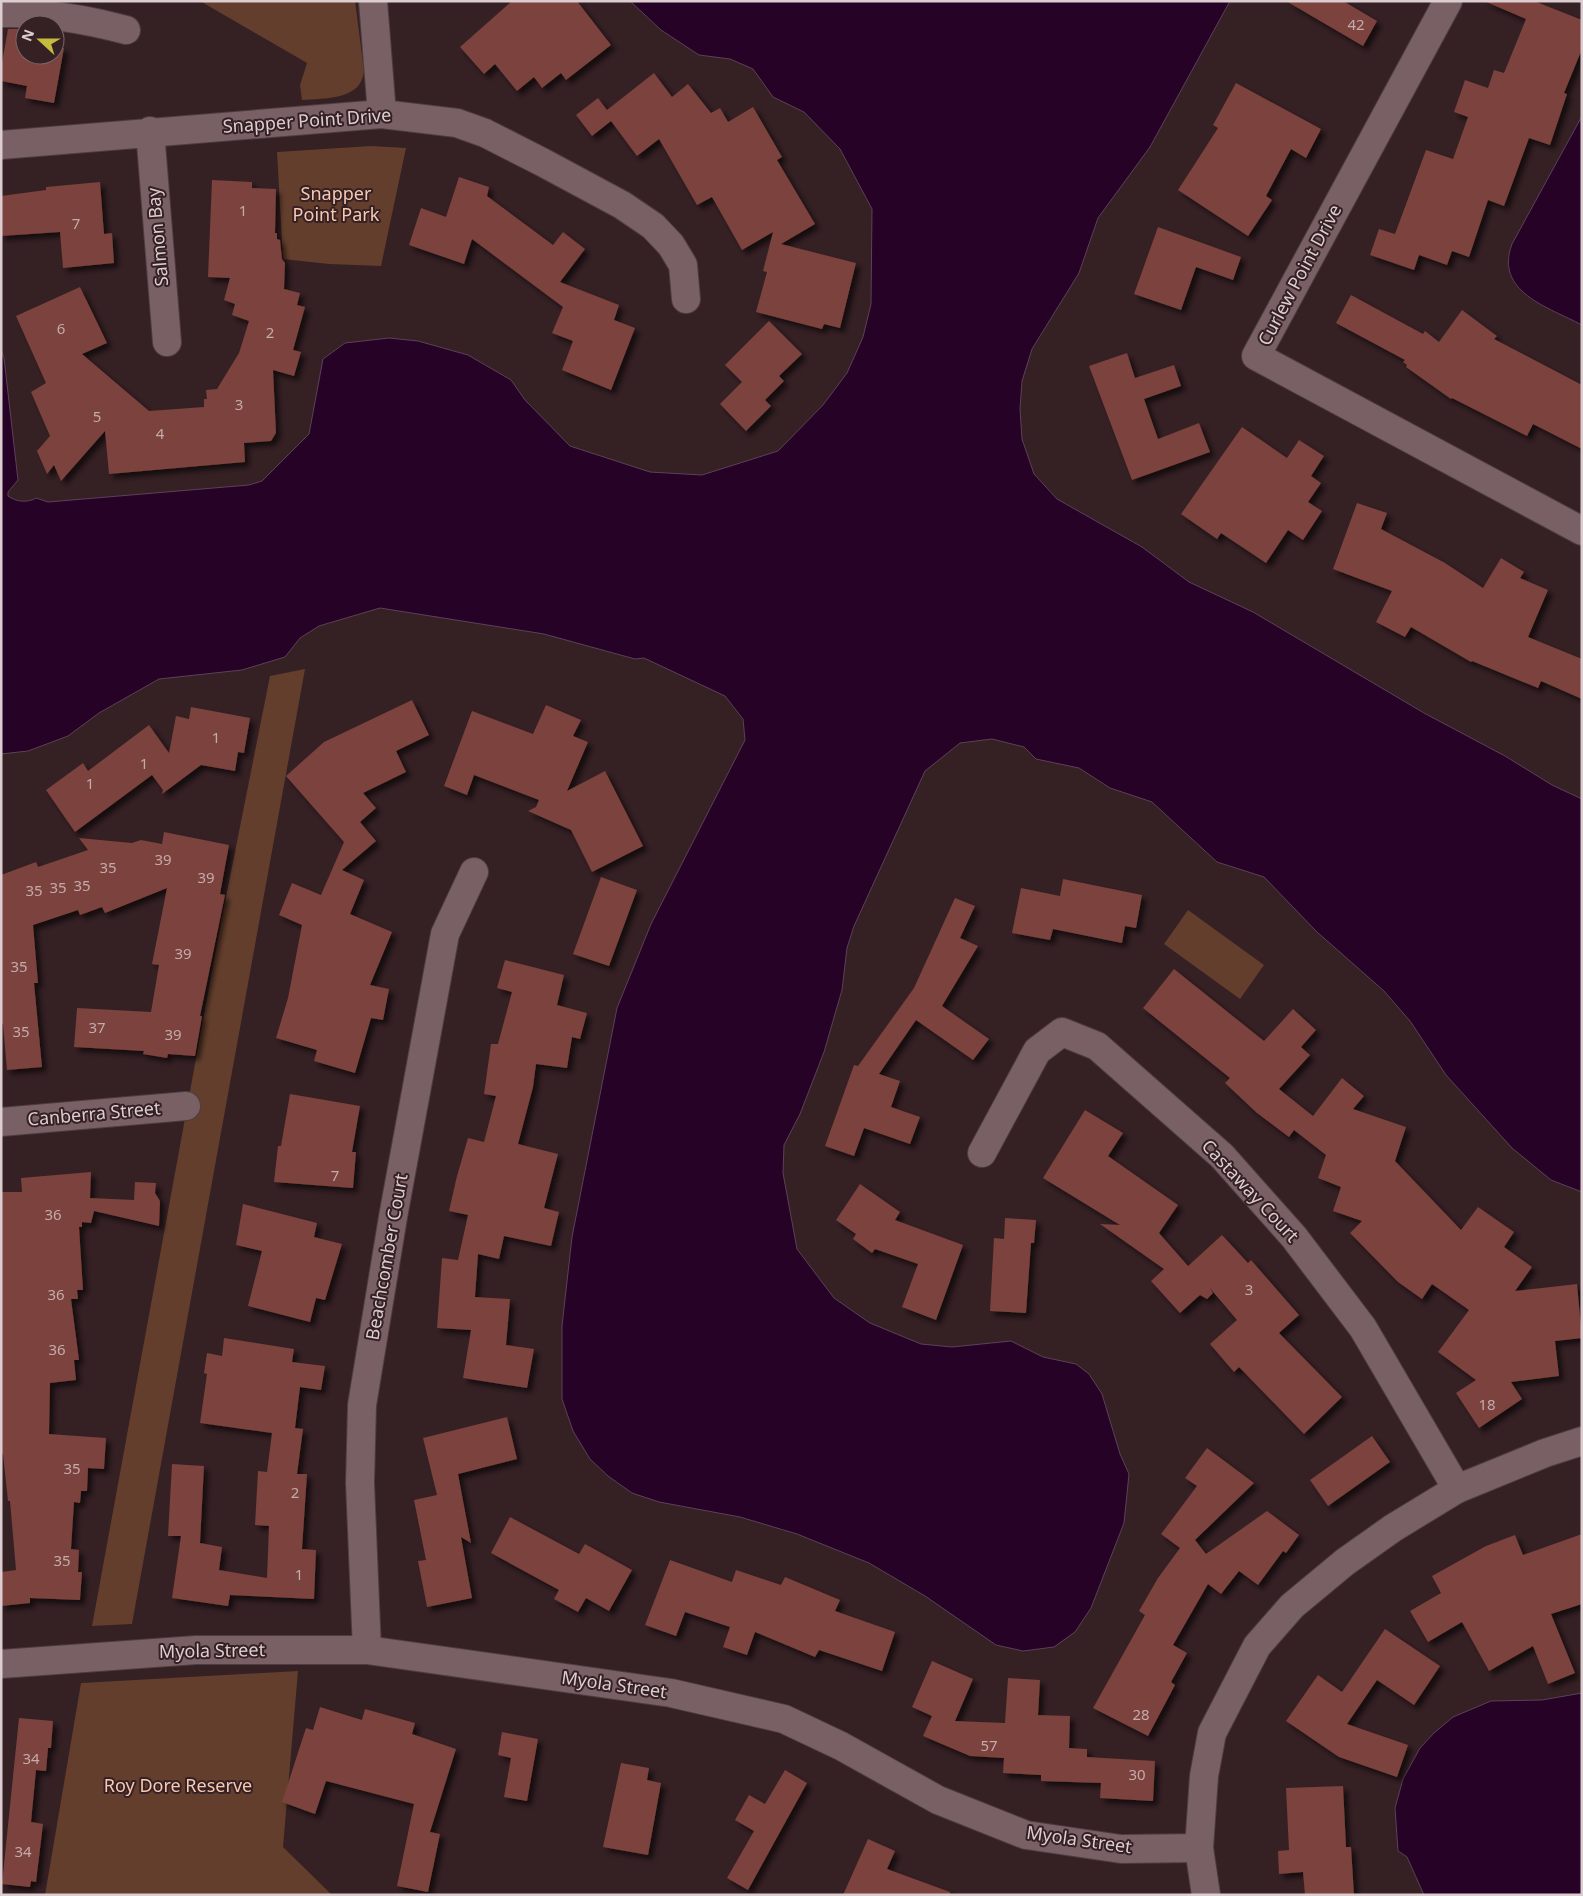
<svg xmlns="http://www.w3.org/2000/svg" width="1583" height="1896" viewBox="0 0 1583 1896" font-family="'Noto Sans',sans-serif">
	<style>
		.green { fill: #633e2c }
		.water { fill: #260326; stroke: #5d4059 }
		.building { fill: #7b423c; filter: url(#shadow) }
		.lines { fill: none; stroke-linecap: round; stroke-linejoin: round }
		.minor-casing { stroke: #4d3d40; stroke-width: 30 }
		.tertiary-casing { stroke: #4d3d40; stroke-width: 30 }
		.minor { stroke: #786064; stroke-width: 28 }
		.tertiary { stroke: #786064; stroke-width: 28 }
		.labels { text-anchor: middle; stroke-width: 4; stroke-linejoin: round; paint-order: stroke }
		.number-label { font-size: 15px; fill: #c4abab }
		.street-label { font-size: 18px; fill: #dcced0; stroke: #352024 }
		.park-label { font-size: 18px; fill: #f9c8b0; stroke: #352024 }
	</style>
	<defs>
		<filter id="shadow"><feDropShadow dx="4.5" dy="4.5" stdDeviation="2.5" flood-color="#0009"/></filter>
	</defs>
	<rect width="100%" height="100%" fill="#352024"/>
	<path class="green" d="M200,1H355L364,71C361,101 324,98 302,100L300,85L307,63Z
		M371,146L406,148L381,266L329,264L283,259L277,152Z
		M305,669L132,1624L92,1626L221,922L270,676Z
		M1188,910L1264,965L1240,999L1164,944Z
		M298,1671L283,1847L332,1895H45L81,1683Z"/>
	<path class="water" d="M630,1H1230L1150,147L1098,218L1079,273L1032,349L1022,381L1020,409L1022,439L1034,474L1057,499L1142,547L1189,582L1253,612L1424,713L1505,756L1552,785L1582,799V1192L1551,1180L1512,1148L1446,1075L1410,1021L1384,991L1317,932L1264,877L1217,862L1152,802L1110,788L1079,768L1036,759L1024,747L992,739L960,743L925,771L854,926L847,948L842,990L824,1052L800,1114L784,1145L783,1173L797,1249L834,1298L870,1323L921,1344L952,1347L1011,1341L1043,1357L1076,1364L1089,1374L1102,1394L1120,1454L1129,1474L1124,1523L1091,1608L1075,1632L1054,1647L1023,1651L996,1645L925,1596L869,1563L797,1534L740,1517L659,1502L632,1493L608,1476L590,1459L573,1431L562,1399V1326L572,1237L617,1008L651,924L745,740L743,719L725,696L644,658L635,659L544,634L380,608L319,626L300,638L285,657L242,670L159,679L99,713L68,736L28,751L1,754V350L4,358L18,480L8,492V496C16,502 28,503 36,498L48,502L249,485L262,481L309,434L323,359L345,343L389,338L418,341L468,355L511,380L525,400L570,446L650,472L702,475L778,451L823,405L847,373L863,337L871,304L872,209L840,149L804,112L773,97L753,69L730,59L699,55L661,30Z
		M1582,116V325C1548,307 1494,292 1512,244Z
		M1582,1693V1895H1424L1407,1857L1398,1851L1395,1808L1403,1779L1420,1748L1434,1733L1453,1717L1491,1701L1542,1700Z"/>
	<path class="building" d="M512,1H577L611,45L566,80L561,73L542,88L534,77L517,91L495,64L484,74L460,47Z
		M1286,1H1343L1377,21L1363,46Z
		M1484,1H1534L1582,20V49L1564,93L1567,94L1550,145L1529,138L1504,206L1488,200L1469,257L1452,251L1447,265L1419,255L1414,270L1370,255L1379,229L1395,234L1426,150L1453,159L1468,117L1454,112L1465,80L1488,88L1494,70L1504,73L1526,19Z
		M8,29H25V55H55V46L64,48L54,103L25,98L27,86L1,81V68Z
		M654,73L672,97L688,84L711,113L720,108L728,122L753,107L782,157L777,160L815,224L781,244L856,263L840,328L824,324L822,329L756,312L767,272L763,271L773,232L742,250L712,197L697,205L659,139L637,156L611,121L592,136L576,115L598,98L607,110Z
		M1236,83L1321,129L1306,158L1291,149L1266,196L1272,200L1248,236L1178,190L1218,128L1213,125Z
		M459,177L489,187L487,196L553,245L563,232L585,249L560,282L619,305L614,320L635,328L611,390L562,370L573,341L552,333L563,307L472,239L464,264L409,245L421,208L446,217Z
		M212,180L252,182V188L276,189L275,233H277V239L280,240L282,259L285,263L284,289L300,293L297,305L305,307L293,350L301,352L294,376L273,370L276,433L271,441L244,443L245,462L109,474L105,431L61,481L54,465L47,474L37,451L50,436L31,392L46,383L16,316L80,287L107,343L82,354L149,411L204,407V399H207L206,390L217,389L239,353L249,321L232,315L235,304L224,300L230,278L208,277Z
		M100,182L104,234L112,233L114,263L63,268L60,232L1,236V196L46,190V187Z
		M1158,227L1241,257L1233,280L1196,267L1181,310L1134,294Z
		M1351,295L1423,334L1425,331L1439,342L1462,310L1497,336L1494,339L1582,385V449L1533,424L1527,436L1452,398L1451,399L1406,367L1407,365L1403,362L1405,360L1336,323Z
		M769,321L802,354L779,376L784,381L765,400L771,406L746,431L720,404L742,382L725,365Z
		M1127,353L1135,378L1174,365L1181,386L1144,399L1158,439L1199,423L1210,452L1132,480L1089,366Z
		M1242,427L1287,458L1299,440L1324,456L1311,476L1321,483L1308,502L1322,511L1303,540L1288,530L1266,563L1221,533L1217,539L1181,514Z
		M1357,503L1387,513L1381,529L1445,563L1483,588L1501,558L1524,572L1520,578L1548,590L1528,637L1582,659V699L1541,681L1538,688L1472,661L1471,662L1411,627L1405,637L1376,622L1392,591L1333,569Z
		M412,700L429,735L396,751L406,772L363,793L376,808L360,822L376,841L342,870L364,880L350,914L392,932L370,985L389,989L383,1020L371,1018L355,1073L314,1061L317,1050L276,1038L288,998L302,925L279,915L292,883L321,895L344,842L286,776L324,742Z
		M546,705L581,720L573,736L588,742L567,791L605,771L643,846L592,872L571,830L528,811L536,807L539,800L474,775L467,795L444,786L472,711L533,734Z
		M191,707L250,718L244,753L238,752L235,771L201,765L162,794L163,790L152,775L75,832L46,790L83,763L88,771L149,725L169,753L176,716L189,719Z
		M164,832L229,845L220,894L225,895L200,1016H202L195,1056L168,1054L167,1058L143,1054L144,1051L74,1047L77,1008L151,1012L159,965L152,964L167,888L105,913L102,907L80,915L78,910L33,925L38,983H34L42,1067L7,1070L3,1024L1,1025V875L36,862L38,867L88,850L79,838L132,843L141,840L162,844Z
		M601,877L637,890L609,966L573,954Z
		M1063,879L1142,895L1136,928L1125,926L1122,943L1053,929L1050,940L1012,933L1021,888L1060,896Z
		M955,898L975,906L960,938L978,946L942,1006L989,1039L973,1060L916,1020L879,1074L900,1081L891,1107L920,1117L910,1144L864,1128L854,1156L825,1146L854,1065L858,1066L914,988Z
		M505,960L564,975L557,1005L587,1013L580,1039L572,1037L567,1068L536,1064L533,1087L518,1144L558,1154L544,1208L559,1212L551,1246L504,1236L499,1259L478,1254L475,1297L510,1299L506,1345L534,1349L527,1388L463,1378L471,1330L437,1328L442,1258L458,1260L468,1215L449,1211L457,1176L468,1138L484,1142L496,1096L484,1094L491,1044H498L512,992L497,988Z
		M1174,969L1264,1041L1293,1009L1316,1030L1301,1047L1310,1055L1279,1089L1313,1116L1342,1078L1364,1096L1353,1109L1406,1127L1395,1161L1461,1230L1478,1207L1514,1232L1504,1247L1532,1267L1515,1291L1577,1284L1582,1338L1555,1341L1559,1376L1511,1382L1522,1399L1479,1428L1456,1393L1476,1380L1438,1352L1469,1310L1432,1284L1422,1299L1398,1282L1350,1233L1362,1221L1333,1211L1341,1187L1318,1178L1326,1155L1294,1130L1289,1137L1257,1113L1225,1083L1230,1078L1143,1008Z
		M290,1094L360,1106L352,1152H356L353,1188L274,1182L278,1146H281Z
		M1085,1110L1123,1133L1108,1156L1178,1205L1159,1233L1188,1266L1222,1235L1248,1263L1251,1260L1299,1315L1279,1333L1342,1397L1304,1434L1239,1367L1234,1372L1210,1344L1237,1320L1209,1287L1213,1293L1207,1299L1200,1295L1180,1313L1151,1281L1164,1269L1100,1224L1120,1225L1043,1178Z
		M91,1172L90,1198L134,1200L135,1182L156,1183L155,1193L160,1201L159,1226L94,1211L91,1223L82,1222V1227H79L83,1290H77L78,1299H71L79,1360H74L76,1380L50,1383L49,1434L106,1438L104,1469L88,1468L87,1491H81L80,1503L74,1502L71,1549L79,1550L78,1572H82L80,1600L30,1598V1603L1,1606V1572L16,1570L10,1501H8L3,1454H1V1192H22L21,1178Z
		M860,1184L900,1212L895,1220L963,1245L936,1320L902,1307L918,1264L875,1249L872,1253L853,1239L856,1234L836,1220Z
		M243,1204L317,1223L314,1237L342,1244L325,1300L316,1298L310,1322L248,1306L262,1251L236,1245Z
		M1005,1218L1036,1220L1034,1243H1031L1026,1313L990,1311L994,1238L1004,1239Z
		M224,1338L294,1349L292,1362L325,1366L321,1390L300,1387L295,1428L303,1429L297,1474H307L302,1549L316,1550L314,1599L230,1595L228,1606L172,1598L181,1536H168L172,1464L204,1466L200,1543L222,1547L219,1570L267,1578L269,1526L255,1525L258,1471L267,1472L272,1433L200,1423L207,1374L204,1373L207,1353L222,1356Z
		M507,1417L517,1459L458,1474L471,1543L461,1537L472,1598L427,1607L418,1561L426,1560L414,1500L437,1495L423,1438Z
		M1372,1436L1390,1462L1328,1506L1310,1480Z
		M1207,1448L1254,1483L1195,1540L1206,1554L1267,1511L1299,1535L1286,1553L1283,1551L1258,1585L1239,1571L1221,1594L1208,1584L1173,1645L1187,1653L1171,1682L1175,1685L1148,1736L1093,1708L1145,1615L1139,1611L1158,1578L1180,1548L1161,1534L1197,1486L1185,1478Z
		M510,1517L579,1554L585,1544L632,1570L609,1611L586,1598L578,1612L554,1599L559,1590L491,1553Z
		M1582,1534V1604L1551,1614L1575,1673L1548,1684L1533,1646L1489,1671L1462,1622L1428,1642L1410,1611L1441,1593L1432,1576L1486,1546L1515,1535L1523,1555Z
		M670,1560L732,1582L736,1570L781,1585L785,1577L840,1600L835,1611L895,1632L882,1671L819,1650L815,1657L755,1632L747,1655L723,1647L730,1627L685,1612L676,1636L645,1625Z
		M1385,1629L1440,1666L1414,1705L1377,1680L1347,1724L1408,1745L1397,1777L1339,1757L1286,1721L1318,1675L1342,1692Z
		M932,1661L973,1679L955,1721L1005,1723L1008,1678L1040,1680L1038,1715L1070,1716L1069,1748L1087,1749V1757L1155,1761L1153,1801L1100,1798L1101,1783L1041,1781V1775L1003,1773L1004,1758L970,1756L923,1736L932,1716L912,1707Z
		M320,1707L362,1720L365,1709L415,1723L412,1734L456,1749L430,1832L440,1834L428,1892L397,1886L414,1804L326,1781L315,1814L282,1802L306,1728L313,1730Z
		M19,1718L53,1721L51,1748H48L46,1771L36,1770L31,1822L43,1824L36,1882L31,1881L30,1887L2,1884Z
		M502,1732L538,1739L527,1801L504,1797L511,1758L498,1755Z
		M621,1763L649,1768L647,1780L661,1783L648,1855L603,1847Z
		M785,1770L807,1783L748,1890L727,1878L754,1831L735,1820L749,1795L765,1804Z
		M1343,1786L1346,1847H1351L1354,1895H1305L1303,1872L1279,1874L1278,1851L1289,1850L1286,1788Z
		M868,1839L895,1851L887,1869L950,1892V1895H843Z"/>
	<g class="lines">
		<g class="minor-casing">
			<path id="minor" d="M373,1L382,114
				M1448,1L1256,356L1582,531
				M1,13C44,12 85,19 126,30
				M150,131L167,342
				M1,145L382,114L457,123L485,133L542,162L622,205L653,226L671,245L683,265L686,299
				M1,1122L186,1106
				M982,1153L1037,1051L1062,1032L1097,1046L1222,1156L1294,1237L1363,1328L1457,1489
				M367,1650L360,1483L362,1405L393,1217L445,934L474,872
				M1199,1848L1206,1895"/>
		</g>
		<g class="tertiary-casing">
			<path id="tertiary" d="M1,1664L196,1650H367L671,1693L784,1719L841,1746L938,1800L1026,1835L1121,1849L1199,1848L1204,1776L1212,1733L1257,1646L1292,1606L1345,1562L1393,1528L1457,1489L1545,1453L1582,1441"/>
		</g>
		<use href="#minor" class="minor"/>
		<use href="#tertiary" class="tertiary"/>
	</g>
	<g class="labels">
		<g class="number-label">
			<text x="1356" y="30">42</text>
			<text x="243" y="216">1</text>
			<text x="76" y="229">7</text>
			<text x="61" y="334">6</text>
			<text x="270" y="338">2</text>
			<text x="239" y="410">3</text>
			<text x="97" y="422">5</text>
			<text x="160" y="439">4</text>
			<text x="216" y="743">1</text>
			<text x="144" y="769">1</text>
			<text x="90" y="789">1</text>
			<text x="163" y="865">39</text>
			<text x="108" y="873">35</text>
			<text x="206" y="883">39</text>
			<text x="82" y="891">35</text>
			<text x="58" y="893">35</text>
			<text x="34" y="896">35</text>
			<text x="183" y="959">39</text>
			<text x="19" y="972">35</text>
			<text x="97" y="1033">37</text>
			<text x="21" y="1037">35</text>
			<text x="173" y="1040">39</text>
			<text x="335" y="1181">7</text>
			<text x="53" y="1220">36</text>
			<text x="1249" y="1295">3</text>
			<text x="56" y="1300">36</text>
			<text x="57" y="1355">36</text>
			<text x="1487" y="1410">18</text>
			<text x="72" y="1474">35</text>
			<text x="295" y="1498">2</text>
			<text x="62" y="1566">35</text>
			<text x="299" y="1580">1</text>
			<text x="1141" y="1720">28</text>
			<text x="989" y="1751">57</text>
			<text x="31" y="1764">34</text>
			<text x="1137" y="1780">30</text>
			<text x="23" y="1857">34</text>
		</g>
		<g class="street-label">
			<text transform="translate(307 121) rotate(-4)" y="6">Snapper Point Drive</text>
			<text transform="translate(158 237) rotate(-95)" y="6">Salmon Bay</text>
			<text transform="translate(1300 275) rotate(-62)" y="6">Curlew Point Drive</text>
			<text transform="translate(94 1114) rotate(-5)" y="6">Canberra Street</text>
			<text transform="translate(1250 1191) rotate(47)" y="6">Castaway Court</text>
			<text transform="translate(387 1257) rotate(-80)" y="6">Beachcomber Court</text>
			<text transform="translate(212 1651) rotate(-1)" y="6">Myola Street</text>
			<text transform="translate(614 1685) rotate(8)" y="6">Myola Street</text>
			<text transform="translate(1079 1840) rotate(8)" y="6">Myola Street</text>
		</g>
		<g class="park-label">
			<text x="336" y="200">Snapper<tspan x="336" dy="21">Point Park</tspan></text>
			<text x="178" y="1792">Roy Dore Reserve</text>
		</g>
	</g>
	<rect width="1583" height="1896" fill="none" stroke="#dcced0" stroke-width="5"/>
	<g transform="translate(40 40) rotate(291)"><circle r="24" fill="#352024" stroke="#786669"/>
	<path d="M0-4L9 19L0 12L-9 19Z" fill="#c4bc3e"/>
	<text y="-8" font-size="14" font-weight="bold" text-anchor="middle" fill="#dcced0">N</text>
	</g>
</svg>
